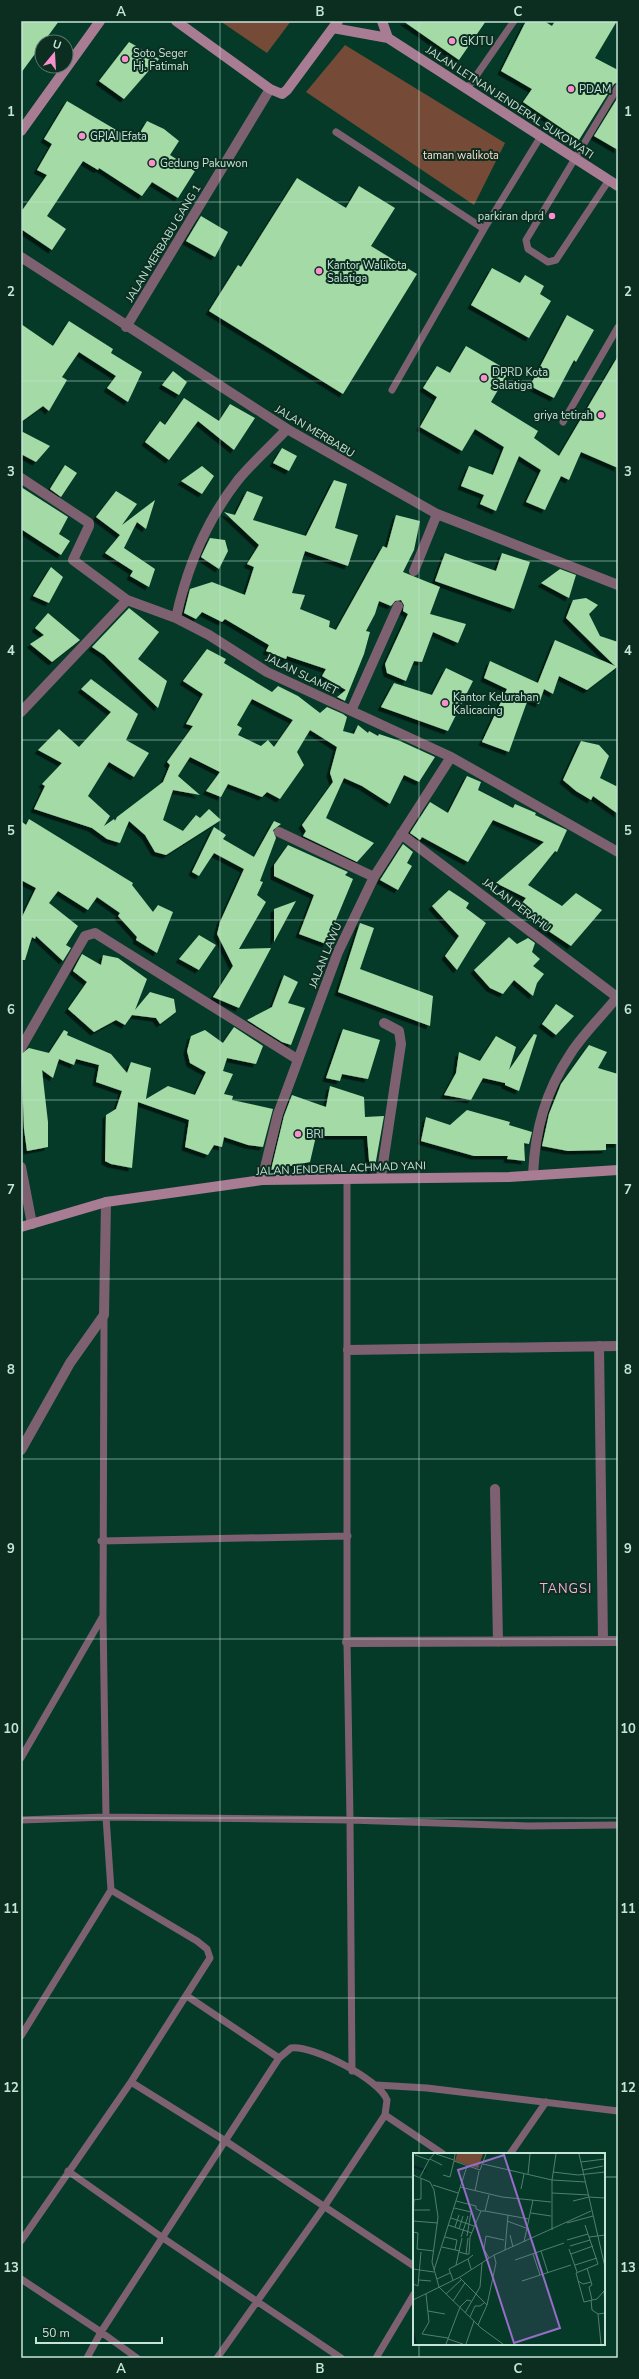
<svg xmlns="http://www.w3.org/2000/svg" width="639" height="2379" viewBox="0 0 639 2379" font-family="'Nunito Sans',sans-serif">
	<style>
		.green { fill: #754b37 }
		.building { fill: #a3daa6; fill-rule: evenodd; filter: url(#shadow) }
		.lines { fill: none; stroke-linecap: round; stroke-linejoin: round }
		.lane { stroke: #7d6170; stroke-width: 7 }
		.street { stroke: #7d6170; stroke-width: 10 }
		.secondary { stroke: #a87c93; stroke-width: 10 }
		.grid { fill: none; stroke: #c6e5d7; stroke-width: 1; stroke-opacity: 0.55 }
		.poi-dot { fill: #f890cb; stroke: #0b2e21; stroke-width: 1.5 }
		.labels { text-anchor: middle; stroke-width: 4; stroke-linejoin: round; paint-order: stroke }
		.poi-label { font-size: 11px; fill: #c6e5d7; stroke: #0b2e21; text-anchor: start }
		.street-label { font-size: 11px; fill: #c6e5d7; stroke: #0b2e21 }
		.park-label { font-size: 11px; fill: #ffd9c7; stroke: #0b2e21 }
		.quarter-label { font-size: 13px; letter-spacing: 1px; fill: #f9afd7; stroke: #0b2e21 }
		.inset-river { fill: none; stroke: #08222c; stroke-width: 2 }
		.inset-road { fill: none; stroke: #527e6f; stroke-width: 1 }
		.view { fill: #956dc7; fill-opacity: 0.15; stroke: #956dc7; stroke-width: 2 }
		.inset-edge { fill: none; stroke: #c6e5d7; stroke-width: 2 }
		.neatline { fill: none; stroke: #c6e5d7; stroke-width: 1.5 }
		.grid-label { font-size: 13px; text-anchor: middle; font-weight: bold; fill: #c6e5d7 }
	</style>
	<defs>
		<filter id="shadow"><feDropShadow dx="-3.5" dy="3.5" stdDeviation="0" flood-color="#0009"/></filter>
	</defs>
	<rect width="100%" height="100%" fill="#053a29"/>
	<path class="green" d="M220,21H291L267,53Z
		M345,45L505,143L474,205L306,92Z"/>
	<path class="building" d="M21,21H59L21,73Z
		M403,21H486L459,60Z
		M526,21H544L552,26L555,21H617L595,58L618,70V82L614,84L579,140L523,102L532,89L501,71Z
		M129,42L159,59L124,99L99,81Z
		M618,97V150L594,136Z
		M67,101L135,141L147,121L164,129L179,141L170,155L195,171L178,198L152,182L142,196L99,168L98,170L83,161L47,216L66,229L52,250L21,229V212L47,175L37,170L52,144L44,139Z
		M297,178L346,208L359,186L395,208L371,246L417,274L343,394L209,311L238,265L241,267Z
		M201,216L228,232L215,257L186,241Z
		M492,268L520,283L525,275L544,286L540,294L551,301L529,338L471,305Z
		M567,315L594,330L576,362L574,360L554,398L530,386Z
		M69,321L113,349L111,353L142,372L128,402L107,388L116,376L79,352L62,377L67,380L49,411L43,406L21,422V324L53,346Z
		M466,346L509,371L491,402L538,431L534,438L559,456L618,356V468L581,452L569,480L561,476L545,510L526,502L541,470L519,456L496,511L480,504L484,495L461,486L469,466L493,475L504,447L475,429L462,451L420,427L437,397L423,388L437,366L450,373Z
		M173,371L187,382L179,395L162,385Z
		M184,398L219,421L230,404L255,418L234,450L198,421L169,460L145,442L160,421L165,425Z
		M21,431L50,446L36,462L21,454Z
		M282,448L297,456L289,471L273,463Z
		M65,465L77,473L61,497L50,489Z
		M202,466L214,476L202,494L181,481Z
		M334,480L347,484L335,528L358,535L348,566L305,551L292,593L305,595L300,609L330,621L329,627L336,630L383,546L387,548L396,515L420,521L414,550L403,572L440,587L430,614L466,624L458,643L433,632L422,662L414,661L406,681L387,673L385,664L408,614L403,611L404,605L401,600L395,601L391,606L379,601L375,614L366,631L370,632L364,654L345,701L337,697L346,690L322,676L326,669L287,656L286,659L266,651L269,645L225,619L222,622L202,612L196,619L184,613L190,589L212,582L245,595L254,567L247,564L259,545L224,512L235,515L247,491L263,497L253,520L306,536Z
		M21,487L68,517L59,534L70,541L61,555L21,529Z
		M116,491L137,504L122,525L155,500L146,529L137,522L124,548L155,569L149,587L130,576L133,571L105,553L120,535L96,517Z
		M210,538L225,540L228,551L219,569L201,557Z
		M445,553L496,571L502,553L530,562L514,609L435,581Z
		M51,567L63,577L49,603L33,596Z
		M560,569L576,575L569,598L541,583Z
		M586,598L598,605L589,614L600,636L618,642V669L617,667L587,690L559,676L553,694L544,689L539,704L528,699L509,752L482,742L507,689L484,678L490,661L538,683L555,640L615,666L566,618L573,600Z
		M129,608L159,632L138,659L167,681L158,708L104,655L92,647Z
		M48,613L80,640L52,662L30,644L44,635L35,628Z
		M207,649L226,659L224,663L272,692L278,686L298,696L320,713L327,707L343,714L347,717L343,731L354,734L358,725L368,733L369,731L378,736L379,734L400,741L435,757L419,782L404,775L390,804L362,786L344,778L326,818L374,843L357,862L303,836L306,831L302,825L333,782L330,773L337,747L310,730L297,752L304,765L280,799L267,792L262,797L228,784L221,797L206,791L220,772L190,757L178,776L200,795L173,790L163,820L183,831L196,815L200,818L209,809L221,820L166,855L155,852L145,835L129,821L120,843L107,839L92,828L34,809L45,786L42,784L62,763L38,750L59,729L79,747L111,712L81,689L91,679L138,714L126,740L149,753L134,777L109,762L88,796L110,816L104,826L114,819L115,821L117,817L163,782L170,765L167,762L193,726L186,724L203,694L183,681ZM252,699L293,720L274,747L268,740L261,746L238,735L242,728L237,725Z
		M446,668L473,681L448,731L381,707L394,683L432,695Z
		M581,741L599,745L609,756L600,778L618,787V814L593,796L591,800L576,791L563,780Z
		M467,776L481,782L478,790L513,808L515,804L536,813L535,815L567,830L557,852L555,851L528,885L562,906L576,893L602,910L571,946L541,926L545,922L519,907L526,898L496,883L544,842L493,820L468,862L422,837L420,840L410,833L430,802L448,813Z
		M29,819L133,883L132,885L153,912L158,905L173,912L157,953L136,940L137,937L118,916L120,913L97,897L88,910L58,891L49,903L78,926L66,945L71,948L63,961L36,936L35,939L32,937L25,960H21V919L36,888L21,880V821L26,825Z
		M274,821L281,824L273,830L276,838L260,881L263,882L257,895L266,902L239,949L271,948L239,1008L213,997L233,966L217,934L220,922L244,869L214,853L199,876L192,872L214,827L226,835L223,839L254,857Z
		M403,844L413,852L407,863L412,866L398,890L380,880Z
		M288,845L348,872L345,875L353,879L326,944L299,934L314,895L274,876V865Z
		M449,890L469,903L466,908L486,923L457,970L445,956L459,936L432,906Z
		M296,901L274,942V909Z
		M360,923L374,928L360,969L433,996L430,1026L338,992Z
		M199,935L216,945L199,970L179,959Z
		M509,937L517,944L528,938L535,943L532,952L540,959L533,966L544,974L537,983L533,996L514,980L503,994L490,988L474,970Z
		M82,954L101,965L103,955L118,958L147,979L135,1010L150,992L174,999L176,1012L160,1024L156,1018L132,1015L125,1025L116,1020L94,1032L68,1009L87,982L73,971Z
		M284,975L298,982L288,1003L305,1008L291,1045L282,1042L247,1020L272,1007Z
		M556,1004L574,1016L556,1035L542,1024Z
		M234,1027L263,1046L256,1064L227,1058L223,1071L233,1074L224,1094L233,1096L232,1100L273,1109L263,1147L248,1145L224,1137L222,1147L214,1145L208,1155L185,1147L189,1120L138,1102L132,1168L111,1164L105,1161L106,1115L116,1109L122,1091L96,1082L99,1065L76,1059L74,1065L59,1059L53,1078L42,1070L48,1122V1147L27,1151L24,1129L21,1054L29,1048L49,1053L64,1030L68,1032L67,1035L111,1054L127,1073L131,1062L151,1068L146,1099L168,1086L195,1095L206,1072L190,1063L187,1051L191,1036L205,1030L223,1043Z
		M343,1029L380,1040L368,1079L342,1074L340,1081L326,1078Z
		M534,1034L537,1035L519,1091L505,1085V1083L483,1078L471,1100L444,1095L456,1073L459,1052L480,1061L496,1036L516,1047L509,1070Z
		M589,1045L607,1052L598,1068L618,1074V1144H606V1150L568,1151L542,1146L549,1114L561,1084Z
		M330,1086L364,1097L365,1117L384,1116L374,1172H370L367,1136H316L310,1162L271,1170L284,1116L292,1095L326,1107Z
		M467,1110L510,1122L509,1125L532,1132L529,1144L524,1143L525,1161L507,1159L508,1156H474L421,1141L426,1117L450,1125Z"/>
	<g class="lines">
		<path class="lane" d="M467,89L514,21
			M336,132L484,229
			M609,180L556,260L548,262L528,249L526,240L618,87
			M392,390L484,229L541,136
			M563,422L618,327
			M101,1541L348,1536
			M21,1758L103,1616L104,1316
			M21,1820L106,1817L350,1820L347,1642V1178
			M187,1996L279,2058
			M21,2036L111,1890L106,1817L103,1616
			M352,2071L350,1820L528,1826L618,1825
			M131,2082L224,2140L414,2266
			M376,2085L427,2088L618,2111
			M385,2115L443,2154
			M510,2154L546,2102
			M68,2171L163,2238L341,2358
			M21,2241L131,2082L210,1958L207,1949L197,1941L111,1890
			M21,2279L101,2332L137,2358
			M87,2358L101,2332L279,2058L291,2048C313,2045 379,2079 387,2100L385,2115L324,2207L217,2358
			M376,2358L414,2294"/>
		<path class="street" d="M21,257L287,429L437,514L618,585
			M126,327L270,89
			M287,429C271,446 253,462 238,480C206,521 187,567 176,618L209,635L267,672L451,757L618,852
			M21,478L89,523V526L73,560L127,600
			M414,571L437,514
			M351,711L398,606
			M21,712L127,600L176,618
			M279,832L374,877
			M401,834L617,997
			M21,1048L85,936L95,933L297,1059
			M21,1167L32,1224
			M533,1175C535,1130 545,1092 571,1053C584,1033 603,1015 618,996
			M381,1177L401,1044L399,1031L384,1023
			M262,1180L278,1114L338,952L374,877L451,757
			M599,1346L603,1641
			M348,1350L618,1346
			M21,1450L70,1363L104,1315L106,1202
			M495,1489L498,1642
			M347,1642L618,1641"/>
		<path class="secondary" d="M176,21L270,89L282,94L287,90L338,21
			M382,21L388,38
			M333,28L388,38L618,186
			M21,131L100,21
			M21,1227L106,1202L262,1180L509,1177L618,1170"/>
	</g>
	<path class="grid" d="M220,21V2358M419,21V2154M21,202H618M21,381H618M21,561H618M21,740H618M21,920H618M21,1100H618M21,1279H618M21,1459H618M21,1639H618M21,1818H618M21,1998H618M21,2177H414M604,2177H618M419,2344V2358"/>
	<g class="poi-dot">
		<circle cx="452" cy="41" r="4"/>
		<circle cx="125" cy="59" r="4"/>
		<circle cx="571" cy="89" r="4"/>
		<circle cx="82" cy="136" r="4"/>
		<circle cx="152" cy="163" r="4"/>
		<circle cx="552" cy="216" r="4"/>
		<circle cx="319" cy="271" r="4"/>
		<circle cx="484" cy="378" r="4"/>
		<circle cx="601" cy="415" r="4"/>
		<circle cx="445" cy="703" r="4"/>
		<circle cx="298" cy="1134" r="4"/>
	</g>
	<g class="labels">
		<g class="poi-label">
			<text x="460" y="45">GKJTU</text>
			<text x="133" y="57">Soto Seger<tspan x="133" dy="13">Hj. Fatimah</tspan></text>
			<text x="579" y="93">PDAM</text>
			<text x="90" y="140">GPIAI Efata</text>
			<text x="160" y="167">Gedung Pakuwon</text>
			<text x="544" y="220" text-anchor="end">parkiran dprd</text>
			<text x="327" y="269">Kantor Walikota<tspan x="327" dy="13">Salatiga</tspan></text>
			<text x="492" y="376">DPRD Kota<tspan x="492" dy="13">Salatiga</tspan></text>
			<text x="593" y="419" text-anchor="end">griya tetirah</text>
			<text x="453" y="701">Kantor Kelurahan<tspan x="453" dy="13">Kalicacing</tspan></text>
			<text x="306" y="1138">BRI</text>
		</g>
		<g class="street-label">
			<text transform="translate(510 102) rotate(33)" y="4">JALAN LETNAN JENDERAL SUKOWATI</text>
			<text transform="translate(163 243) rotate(-59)" y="4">JALAN MERBABU GANG 1</text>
			<text transform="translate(315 431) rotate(31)" y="4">JALAN MERBABU</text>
			<text transform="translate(302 674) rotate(26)" y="4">JALAN SLAMET</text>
			<text transform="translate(517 905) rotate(37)" y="4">JALAN PERAHU</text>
			<text transform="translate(325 955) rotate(-68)" y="4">JALAN LAWU</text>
			<text transform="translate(341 1168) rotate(-2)" y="4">JALAN JENDERAL ACHMAD YANI</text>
		</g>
		<g class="park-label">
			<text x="461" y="159">taman walikota</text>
		</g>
		<g class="quarter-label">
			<text x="566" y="1593">TANGSI</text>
		</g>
	</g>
	<g transform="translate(413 2153)">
		<rect width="192" height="192" fill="#053a29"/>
		<path d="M44,1H70L65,15L42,8Z" fill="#754b37"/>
		<path class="inset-river" d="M0,13L13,18M0,179L3,191"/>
		<path class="inset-road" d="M23,1L41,7M42,1L41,8L67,17L73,1M166,1L192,114M2,2L16,7L21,1M17,6L29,12M168,9L192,6M70,11L139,27L173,29M170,17L190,13M140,19L165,22L192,19M115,21L117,1M0,22L17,29L21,37L25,64L19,109L26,134L68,175L90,191M30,22L37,24L41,8M7,24L16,7M139,27L143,1M20,32L45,40M47,34L89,44L138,49M108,36L111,21M62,38L66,18M139,40L176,42M76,42L72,58L116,66M0,47L8,46V26M43,48L63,53V56L68,58M160,48L176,44L192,45M41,55L58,59L54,83M1,57H17M118,60L138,63M38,65L61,73M0,68L25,70M94,68L113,75M0,69L1,47M154,70L180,63M35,72L59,80M172,72L185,111L163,120L171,149L184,146L191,138M42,74L46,62M46,76L50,63M139,77V27M0,79L5,80L4,96L21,98M97,82L100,94M32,84L44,87L42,97M48,84L55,63M176,84L192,82M154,87L175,81M111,89L120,47M157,93L177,87M29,94L47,98M156,96L164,119M92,97L95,62M128,98L135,120M46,99L53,101L55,85M53,101H56L57,84L64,67L68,58H72M120,101L127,122M158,101L180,93M76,105L71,96L73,83L91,87M102,107L151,90M43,112L49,85M162,112L184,105M174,115L179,132L176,134L179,147M0,116L21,119M58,116L55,106L60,102M21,117L54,13M47,125L74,152M24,126L37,120M6,127L18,128M40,127L36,116L55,106M109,128L158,112M165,128L170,131L178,129M0,131L5,133L8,99M191,138L192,151M13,141L16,169L9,181L35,185M33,141L48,127M0,147L47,124L81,102L178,58M178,147L179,157L185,161M40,148L52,130M15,158L32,161M52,160L67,134L69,110M57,164L62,153H67L71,150M65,172L74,152L83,110L81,102M35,186L50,191M33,191L47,154L54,147L58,148M53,191L61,168M188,191L185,161L192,160"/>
		<path class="view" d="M91,2L147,175L101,190L45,17Z"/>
		<rect width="192" height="192" class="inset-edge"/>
	</g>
	<rect width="639" height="2379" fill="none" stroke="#0b2e21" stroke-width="44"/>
	<g transform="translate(54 54) rotate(18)"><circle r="19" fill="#0b2e21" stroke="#56776a"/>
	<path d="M0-3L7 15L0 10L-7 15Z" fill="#f890cb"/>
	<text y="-6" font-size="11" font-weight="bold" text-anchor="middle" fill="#c6e5d7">U</text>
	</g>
	<path d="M36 2337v6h126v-6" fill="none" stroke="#c6e5d7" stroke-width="2"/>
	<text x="42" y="2337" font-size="12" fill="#c6e5d7" stroke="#0b2e21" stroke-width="3" paint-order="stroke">50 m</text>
	<rect x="22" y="22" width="595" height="2335" class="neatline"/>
	<g class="grid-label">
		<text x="121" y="16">A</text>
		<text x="320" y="16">B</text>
		<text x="518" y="16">C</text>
		<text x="11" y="116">1</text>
		<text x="628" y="116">1</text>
		<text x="11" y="296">2</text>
		<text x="628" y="296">2</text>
		<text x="11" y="476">3</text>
		<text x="628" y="476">3</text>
		<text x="11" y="655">4</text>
		<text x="628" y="655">4</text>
		<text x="11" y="835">5</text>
		<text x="628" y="835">5</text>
		<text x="11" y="1014">6</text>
		<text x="628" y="1014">6</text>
		<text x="11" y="1194">7</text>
		<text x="628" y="1194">7</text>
		<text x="11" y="1374">8</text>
		<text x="628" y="1374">8</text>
		<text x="11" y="1553">9</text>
		<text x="628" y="1553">9</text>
		<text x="11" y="1733">10</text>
		<text x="628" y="1733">10</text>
		<text x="11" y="1913">11</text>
		<text x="628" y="1913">11</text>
		<text x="11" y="2092">12</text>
		<text x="628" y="2092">12</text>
		<text x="11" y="2272">13</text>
		<text x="628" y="2272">13</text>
		<text x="121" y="2373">A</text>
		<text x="320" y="2373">B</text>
		<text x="518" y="2373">C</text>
	</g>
</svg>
